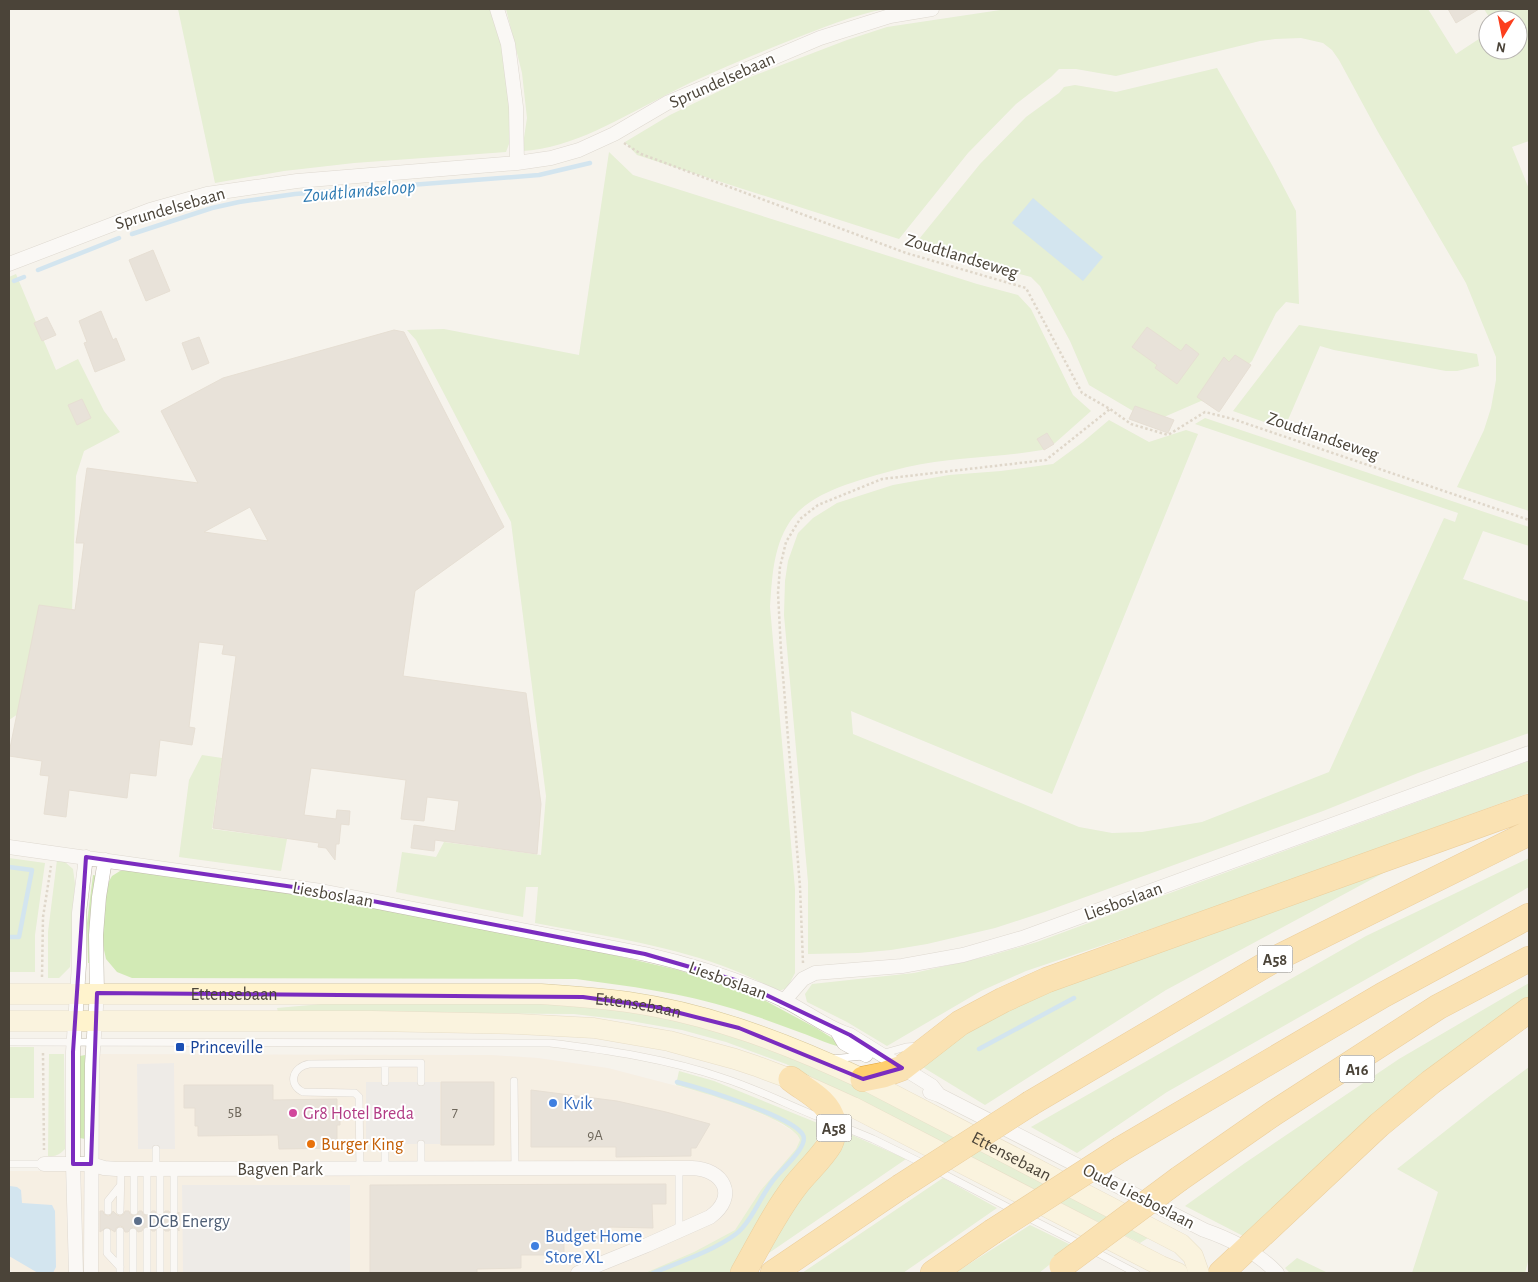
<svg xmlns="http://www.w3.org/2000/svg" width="1538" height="1282" viewBox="0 0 1538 1282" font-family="'Alegreya Sans',sans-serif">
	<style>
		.commercial { fill: #f7ead8 }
		.green { fill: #d2eab5 }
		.parking { fill: #e5e3e0 }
		.water { fill: #a9d4f2 }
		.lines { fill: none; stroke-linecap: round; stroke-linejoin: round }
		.stream { stroke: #a9d4f2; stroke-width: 4.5 }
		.building { fill: #d8cfc1; stroke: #d3c7b4; fill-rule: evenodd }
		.service-casing { stroke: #c2bbae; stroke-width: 8 }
		.minor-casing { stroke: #c2bbae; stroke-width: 15 }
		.secondary-casing { stroke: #d6c79b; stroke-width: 21 }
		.motorway-casing { stroke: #e0a43c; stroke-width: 26 }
		.path { stroke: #c4b79f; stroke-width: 2.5; stroke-dasharray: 2.5 2.5; stroke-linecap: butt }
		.service { stroke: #fff; stroke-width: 7 }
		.minor { stroke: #fff; stroke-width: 14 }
		.secondary { stroke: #fff3cd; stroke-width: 20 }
		.motorway { stroke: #ffcf6e; stroke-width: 25 }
		.motorway-bridge-casing { stroke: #e0a43c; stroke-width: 26; stroke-linecap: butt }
		.motorway-bridge { stroke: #ffcf6e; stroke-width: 25 }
		.marked { fill: none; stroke: #7b2cbf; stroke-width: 4; stroke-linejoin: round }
		.transit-dot { fill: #1a4fb4; stroke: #fff; stroke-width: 2 }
		.shop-dot { fill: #3f7fe0; stroke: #fff; stroke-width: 2 }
		.hotel-dot { fill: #d1479c; stroke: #fff; stroke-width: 2 }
		.food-dot { fill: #e8710a; stroke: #fff; stroke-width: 2 }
		.service-dot { fill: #5c6f8a; stroke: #fff; stroke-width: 2 }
		.labels { text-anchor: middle; stroke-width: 4; stroke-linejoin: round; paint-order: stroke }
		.number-label { font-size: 15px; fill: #6e675b }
		.shield { fill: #fff; stroke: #817c74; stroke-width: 1 }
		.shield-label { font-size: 16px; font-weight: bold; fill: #4b4439 }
		.street-label { font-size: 18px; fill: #4b4439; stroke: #fff }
		.transit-label { font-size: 18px; fill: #164399; stroke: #fff; text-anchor: start }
		.shop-label { font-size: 18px; fill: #366cbe; stroke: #fff; text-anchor: start }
		.hotel-label { font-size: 18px; fill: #b23c85; stroke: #fff; text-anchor: start }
		.food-label { font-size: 18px; fill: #c56008; stroke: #fff; text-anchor: start }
		.service-label { font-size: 18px; fill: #4e5e75; stroke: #fff; text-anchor: start }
		.water-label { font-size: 19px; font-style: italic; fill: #2e7ab2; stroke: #fff }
	</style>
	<rect width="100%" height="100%" fill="#f6f3ec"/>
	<path class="commercial" d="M100,1054L492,1055L538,1058L608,1068L700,1092L736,1104L771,1118L796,1133L800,1140L796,1149L761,1190L735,1230L694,1252L645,1273H15L9,1270V1171H97Z"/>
	<path class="green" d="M178,9H492L509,66L512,136L506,152L354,163L284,171L215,183Z
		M506,9H885C853,15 822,28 791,40C749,57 706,74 666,95C620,118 574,148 522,151L527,118L522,73Z
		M1007,9H1428L1456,54L1488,33V50H1518V20H1491L1484,9H1529V141L1512,147L1529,189V511L1457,487L1484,430L1491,408L1496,380V357L1466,283L1378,132L1339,60L1332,50L1323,43L1301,38L1275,39L1260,41L1116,76L1076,69H1059L1051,77L1016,104L968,153L899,239L637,155L625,142L670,115L740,81L847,40L887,27Z
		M1217,68L1272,165L1296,211L1299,304L1286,302L1276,313L1252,361L1230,382L1213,403L1201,401L1157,420L1145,418L1089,385L1070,341L1040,286L1031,277L974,262L915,244L980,164L1026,117L1059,93L1064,87L1075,85L1116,92Z
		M609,152L633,175L977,284L1018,295L1031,309L1073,395L1091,411L1055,443L1042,450C998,458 951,457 907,467C886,472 865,478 845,485C824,493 802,503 789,523C773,548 772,578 770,607L795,889V973L787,988L779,991C761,982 742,973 723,966C663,944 598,935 535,923L538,887H526L523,917L396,892L402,852L436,857L444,842L541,855L546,796L511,522L416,340L407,330L444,329L579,355Z
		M16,274L56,370L78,359L104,411L120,432L84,451L76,476L72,612L21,712L9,720V277Z
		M1299,325L1477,354L1479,366L1457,371H1446L1334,350L1320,346L1284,429L1233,411Z
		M1205,418L1529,527V546L1483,531L1463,579L1529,602V733L1418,773L1323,811L1044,912L995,928L927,944L891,950L858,953L808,954V882L784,615L785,581L788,561L798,533L813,518L837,503L893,485L949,475L1001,471L1053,464L1083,442L1109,420L1149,442L1186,430L1198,434L1052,794L851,711L853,734L1079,827L1112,833L1142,832L1202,822L1329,772L1444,518L1455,522L1458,513L1195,424Z
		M202,755L222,758L212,829L287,839L281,871L179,857L189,780Z
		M1529,761V793L1228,903L1026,971L981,991L887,1046L847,1022L807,1002L805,994L812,984L914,973L989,956L1037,942Z
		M1428,849L1166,990L985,1105L921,1066L954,1041L1022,1000Z
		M9,858L45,863L35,935V972H9Z
		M1529,858V887L1167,1092L1077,1153L1031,1127L1366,936Z
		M57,860L65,862L73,869L75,884L70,967L59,978H48V932Z
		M129,870L302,894L605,953L678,970L720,983L764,1000L816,1028L850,1049C832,1046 816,1038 799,1032C778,1024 756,1016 734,1009C682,993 629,986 576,979L132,978L117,972L106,959L102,941L107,885L112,876L120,871Z
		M93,875L98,876L92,963H88L87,923Z
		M1529,983V998L1485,1026L1377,1113L1247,1238L1185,1206L1245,1163L1399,1059Z
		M355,1001L539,1002L628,1011L708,1028L774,1049L841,1078L1151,1236L1140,1243L786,1064L726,1042L682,1030L625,1020L574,1014L278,1012L277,1008Z
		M9,1047H34V1098H9Z
		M49,1054H64L65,1149C60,1154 56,1157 48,1156Z
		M85,1055V1139L80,1138V1056Z
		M1529,1067V1258L1525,1273H1412L1438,1192L1397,1169L1491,1095Z
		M679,1071L714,1081L820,1124L818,1137L810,1153L732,1273H645L694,1252L735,1230L761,1190L796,1149L800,1140C795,1119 698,1091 676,1085Z
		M843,1131L906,1159L760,1259Z
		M943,1178L997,1208L903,1273H802Z
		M1030,1225L1073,1246L1039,1273H955Z
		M1297,1258L1328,1273H1290L1285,1268Z"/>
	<path class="parking" d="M174,1063L175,1149H138L137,1064Z
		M366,1082H440V1144H366Z
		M182,1185H350V1273H183Z"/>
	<path class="water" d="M1033,198L1103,257L1083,281L1012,223Z
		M10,1186L17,1187L21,1190L22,1203L52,1205L55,1211L56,1267L53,1273H38L9,1256V1187Z"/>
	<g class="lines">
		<path class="stream" d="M132,234L212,208L239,202L295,194L539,175L590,163
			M38,270L119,238
			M14,281L24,277
			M9,867L32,870L19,937H9
			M979,1049L1074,998
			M653,1273C680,1262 713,1251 736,1234C751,1223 762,1193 775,1178C782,1169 809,1146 803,1135C794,1117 700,1088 677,1082"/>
	</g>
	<path class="building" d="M1448,9H1479L1456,23Z
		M153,250L170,291L146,301L129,260Z
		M101,311L113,340L116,338L125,360L95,372L84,343L87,342L79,321Z
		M47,317L56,335L42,341L34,323Z
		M1147,327L1181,351L1186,344L1199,354L1177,384L1155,368L1157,365L1132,347Z
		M394,330L404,332L504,527L415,591L403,676L526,693L541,804L537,854L435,840L434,851L411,848L414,825L455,831L459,801L427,797L424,821L401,819L406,780L311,768L304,815L336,819L337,810L350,811L349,825L341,824L339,844H336L335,860L326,848L318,847L319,843L213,828L236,656L222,654L224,645L199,642L189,727L195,728L192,745L160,740L156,776L130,773L127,798L69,790L66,817L44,814L49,776L40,775L42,761L9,756V753L39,605L75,610L84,543H76L87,468L198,483L161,411L223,378ZM250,507L268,541L204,532Z
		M199,337L209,363L192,370L182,343Z
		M1235,355L1251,365L1219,412L1197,397L1224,357L1229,362Z
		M82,399L91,418L77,425L68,405Z
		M1135,406L1174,420L1168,433L1129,419Z
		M1047,433L1054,444L1044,450L1037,439Z
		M441,1082H494V1145H441Z
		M184,1085H273V1100L337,1099V1109H340V1125H337V1148L279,1149L278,1135L198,1136V1126H195V1108H184Z
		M531,1090L617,1101L666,1112L710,1124L696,1148H691V1156L616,1157V1147H531Z
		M666,1184V1204H652L653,1228L608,1227V1241H564V1255H521V1268L477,1269V1273H370V1185Z
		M100,1211H103L104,1214L108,1216L111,1215L113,1211L117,1215L120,1216L124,1214L125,1211H129L130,1214L134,1216L137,1215L139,1211H142L143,1214L147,1216L150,1215L152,1211H155L156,1214L160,1216L163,1215L165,1211H169L170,1214L174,1216L177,1215L179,1212V1231L177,1227L174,1226L170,1228L169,1231H165L163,1227L160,1226L156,1228L155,1231H152L150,1227L147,1226L143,1228L142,1231L138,1232L136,1228L133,1227L128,1232H125L123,1227L120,1226L116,1228L115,1232L107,1227L100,1232Z"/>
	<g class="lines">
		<g class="service-casing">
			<path id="service" d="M9,1042L550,1043C608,1050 668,1059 723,1078C758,1089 792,1107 826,1120
				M881,1054L906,1047L919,1046
				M831,1059L863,1056
				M385,1064V1082
				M514,1081L515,1168
				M839,1125L873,1139L924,1164
				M385,1144V1168
				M421,1144V1168
				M156,1149V1169
				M9,1164H44
				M679,1168V1231
				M147,1169V1211
				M160,1169V1211
				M360,1169L359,1097L355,1093H352L303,1092C287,1084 293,1067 309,1064L421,1063V1082
				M936,1170L1015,1211
				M108,1211V1201L120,1186
				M120,1211L121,1169
				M134,1211V1169
				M174,1211V1169
				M1025,1216L1082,1245
				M147,1231V1273
				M160,1231V1273
				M107,1232V1253L120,1267
				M1092,1250L1136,1273
				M120,1273V1231
				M133,1273V1232
				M174,1273V1231"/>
		</g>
		<g class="minor-casing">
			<path id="minor" d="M497,9L508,44L516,107L517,163
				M9,264L150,210L207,194L297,181L517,163L551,158L579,150L614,134L667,103L820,38L890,16L932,9
				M9,847L321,891L645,954C693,965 738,979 783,1000C806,1011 826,1028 850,1035L932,1086L939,1095
				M784,1001L803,979L815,973L902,966L963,955L1022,938L1529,753
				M837,1031L844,1043L866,1055
				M930,1092L939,1095L1204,1230C1230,1239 1258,1253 1277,1273
				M44,1164H91L104,1168L116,1169L692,1168C723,1169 739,1196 710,1217L647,1245L578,1273
				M76,1273L73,1164V1052L79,965V913L86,857
				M91,1273L92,1064L97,993L96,935L99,897L105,860"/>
		</g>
		<g class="secondary-casing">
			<g id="secondary">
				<path id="s1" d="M9,994H541C570,996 599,998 628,1002C711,1014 788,1044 863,1079L1181,1244L1193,1256L1199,1273"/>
				<path d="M9,1021H372L518,1024L594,1028L669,1041L735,1059L756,1066L791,1079L853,1107L1161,1266L1178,1273"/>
			</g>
		</g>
		<g class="motorway-casing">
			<path id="motorway" d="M863,1079L883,1075L902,1068L960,1023L1003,1000L1047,980L1529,807
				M1031,1103L1277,958L1529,833
				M1121,1149L1383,995L1529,916
				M1179,1179L1274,1113L1438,1007L1529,959
				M743,1273C760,1243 775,1212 796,1185C807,1171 821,1159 830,1144C833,1137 835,1129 833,1121C828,1100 806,1091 791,1079
				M773,1273L900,1187
				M933,1273L992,1232
				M1221,1273L1379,1125L1431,1082L1529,1010"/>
		</g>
		<path class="path" d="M624,143L641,154L906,253L1026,288L1082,393L1110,409L1131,424L1168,435L1205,412L1233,419L1529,520
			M803,963L800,887L781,651L778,593L780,567L786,542L800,519L818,505L882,479L1046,460L1110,409
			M42,977L43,917L51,866
			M43,1053L44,1150"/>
		<use href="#service" class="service"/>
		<use href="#minor" class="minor"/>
		<use href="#secondary" class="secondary"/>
		<use href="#motorway" class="motorway"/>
		<g class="motorway-bridge-casing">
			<path id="motorway-bridge" d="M900,1187L1031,1103
				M992,1232L1121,1149
				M1062,1266L1179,1179"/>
		</g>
		<use href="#motorway-bridge" class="motorway-bridge"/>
	</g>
	<path d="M0 0H1538V1282H0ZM86,857L321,891L645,954L735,980L850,1035L902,1068L863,1079L739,1028L656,1007L583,997L97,993L91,1164H73V1052Z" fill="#f6f3ec" fill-opacity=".55" fill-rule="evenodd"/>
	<path class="marked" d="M86,857L321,891L645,954L735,980L850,1035L902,1068L863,1079L739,1028L656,1007L583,997L97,993L91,1164H73V1052Z"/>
	<rect class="transit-dot" x="175" y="1042" width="10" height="10" rx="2.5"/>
	<g class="shop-dot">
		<circle cx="553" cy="1103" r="5"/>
		<circle cx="535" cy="1246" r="5"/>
	</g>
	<circle class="hotel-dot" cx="293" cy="1113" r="5"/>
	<circle class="food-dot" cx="311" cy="1144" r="5"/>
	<circle class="service-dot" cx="138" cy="1221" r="5"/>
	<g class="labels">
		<g class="number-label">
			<text x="235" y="1117">5B</text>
			<text x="455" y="1117">7</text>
			<text x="595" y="1140">9A</text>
		</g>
		<g class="shield">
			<rect x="1257.5" y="945.5" width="35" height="27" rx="4"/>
			<rect x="1339.5" y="1055.5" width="35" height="27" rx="4"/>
			<rect x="816.5" y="1114.5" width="35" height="27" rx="4"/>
		</g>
		<g class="shield-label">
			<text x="1275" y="965">A58</text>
			<text x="1357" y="1075">A16</text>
			<text x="834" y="1134">A58</text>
		</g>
		<g class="street-label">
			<text transform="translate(722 80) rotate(-24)" y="6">Sprundelsebaan</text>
			<text transform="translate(170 208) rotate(-16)" y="6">Sprundelsebaan</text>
			<text transform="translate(962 256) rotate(17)" y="6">Zoudtlandseweg</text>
			<text transform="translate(1323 436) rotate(19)" y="6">Zoudtlandseweg</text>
			<text transform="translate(333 894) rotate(10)" y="6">Liesboslaan</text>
			<text transform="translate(1123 901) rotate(-20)" y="6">Liesboslaan</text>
			<text transform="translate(728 980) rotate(20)" y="6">Liesboslaan</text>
			<text dy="6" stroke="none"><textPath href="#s1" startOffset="225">Ettensebaan</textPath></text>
			<text dy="6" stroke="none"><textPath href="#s1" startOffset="630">Ettensebaan</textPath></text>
			<text dy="6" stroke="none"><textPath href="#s1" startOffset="1035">Ettensebaan</textPath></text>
			<text x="280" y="1175">Bagven Park</text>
			<text transform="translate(1139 1196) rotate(27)" y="6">Oude Liesboslaan</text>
		</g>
		<g class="transit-label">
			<text x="190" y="1053">Princeville</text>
		</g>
		<g class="shop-label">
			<text x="563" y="1109">Kvik</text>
			<text x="545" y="1242">Budget Home<tspan x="545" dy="21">Store XL</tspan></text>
		</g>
		<g class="hotel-label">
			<text x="303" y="1119">Gr8 Hotel Breda</text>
		</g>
		<g class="food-label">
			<text x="321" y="1150">Burger King</text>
		</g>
		<g class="service-label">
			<text x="148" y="1227">DCB Energy</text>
		</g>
		<g class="water-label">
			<text transform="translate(359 190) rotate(-5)" y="7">Zoudtlandseloop</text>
		</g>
	</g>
	<rect width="1538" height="1282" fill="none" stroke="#4b4439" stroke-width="20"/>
	<g transform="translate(1503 35) rotate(190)"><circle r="24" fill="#ffffff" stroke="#b7b4b0"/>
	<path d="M0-4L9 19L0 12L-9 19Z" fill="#fc3f1d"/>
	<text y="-8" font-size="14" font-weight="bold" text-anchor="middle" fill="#4b4439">N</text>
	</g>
</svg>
